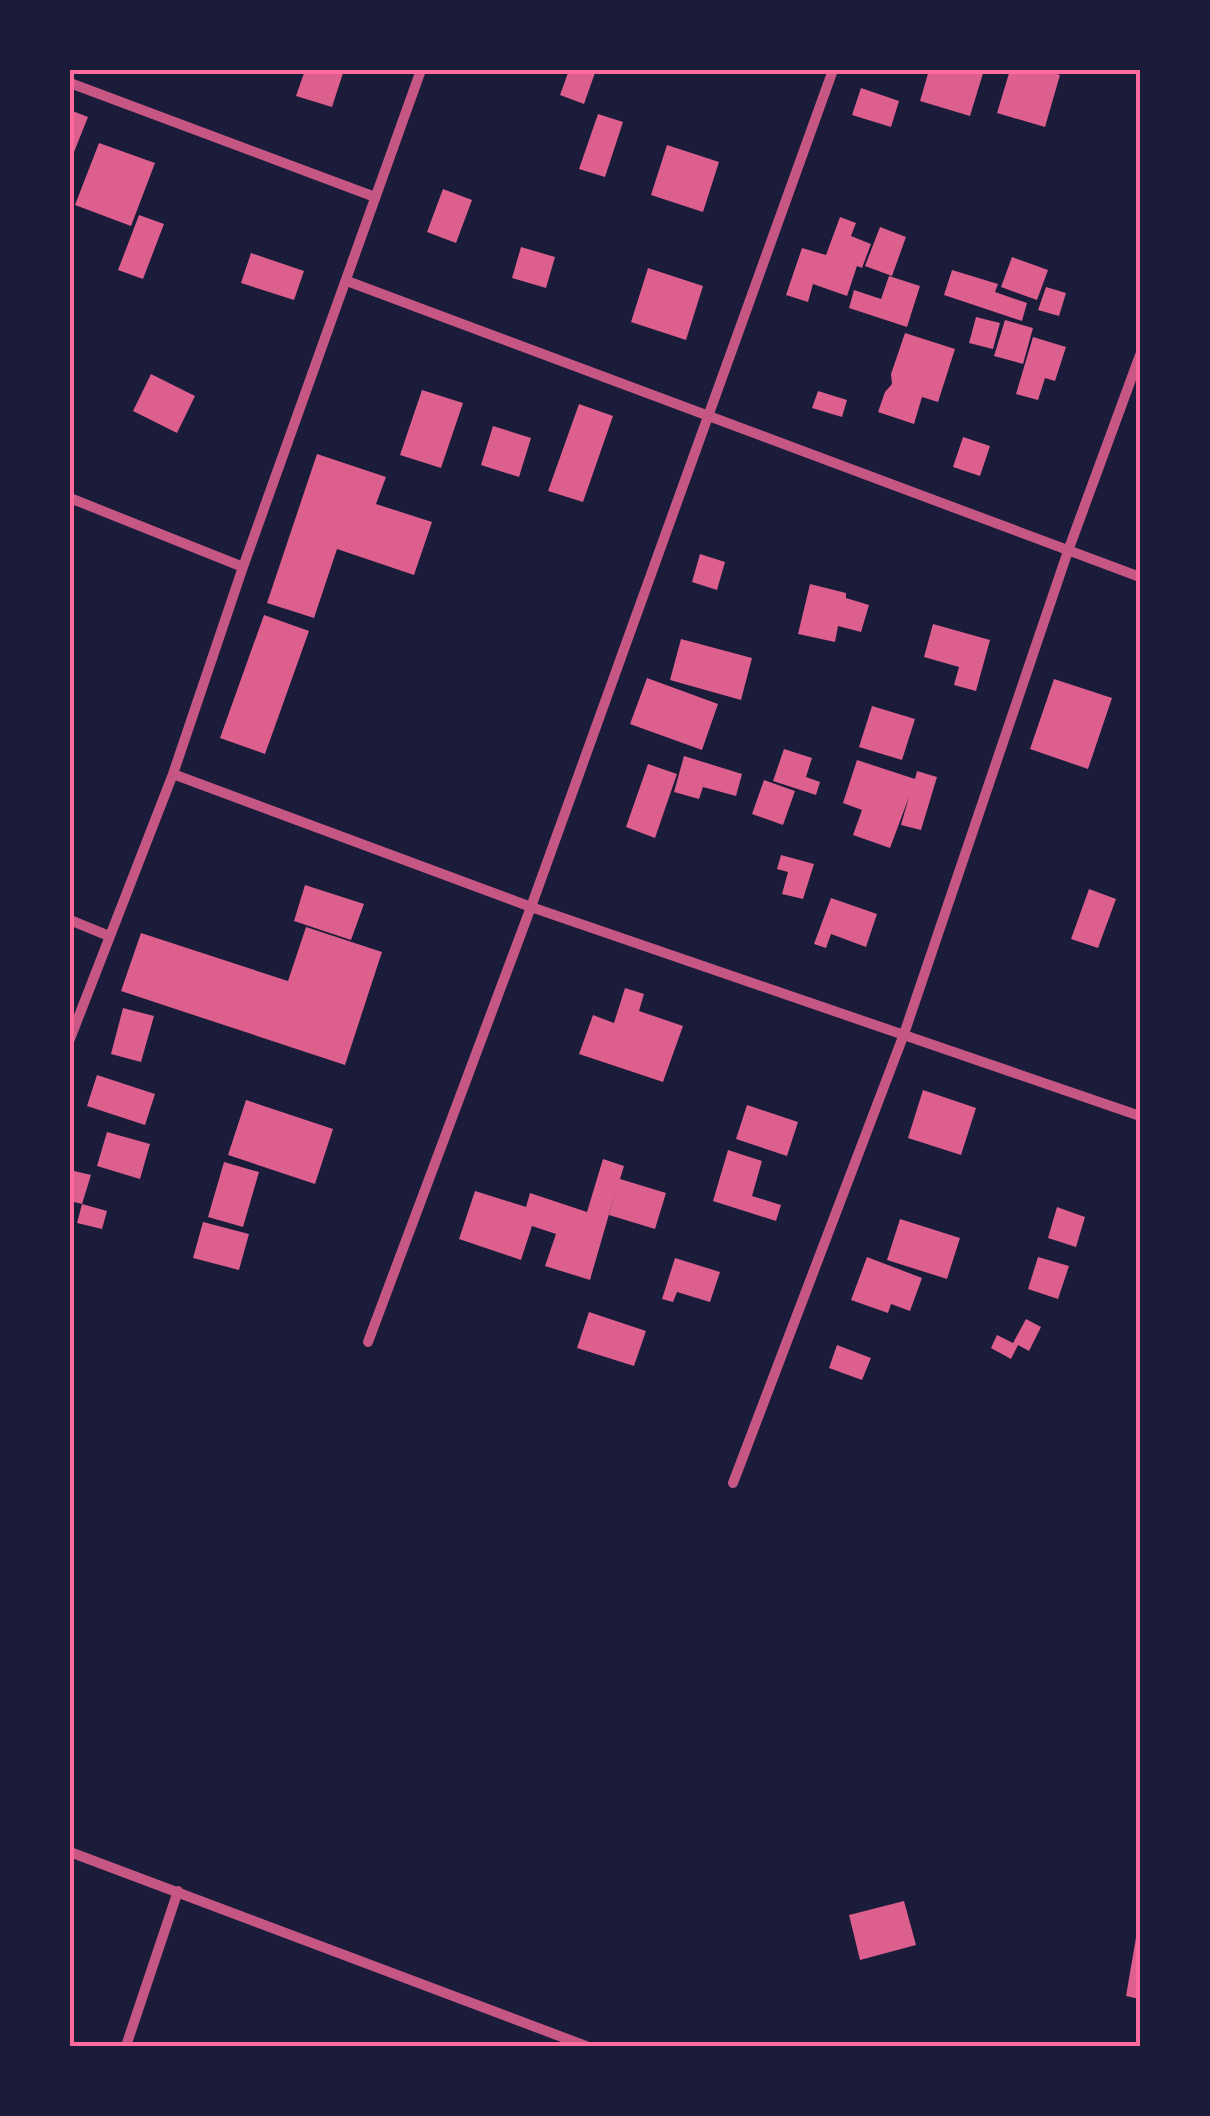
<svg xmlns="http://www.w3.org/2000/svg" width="1210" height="2116" viewBox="0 0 1210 2116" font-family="'Varela Round',sans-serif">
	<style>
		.building { fill: #dd5f8e }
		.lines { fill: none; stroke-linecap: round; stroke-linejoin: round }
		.minor { stroke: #c65784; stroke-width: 10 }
		.neatline { fill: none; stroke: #ff6b9d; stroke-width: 4 }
	</style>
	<rect width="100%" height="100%" fill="#1b1b3a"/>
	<path class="building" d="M305,70H344L332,107L296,96Z
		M569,70H596L584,104L560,95Z
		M929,70H984L970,116L920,101Z
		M1010,70H1043L1060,75L1045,127L997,113Z
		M861,88L899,101L891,127L852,115Z
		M70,110L88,117L70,162Z
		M598,114L623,122L605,177L579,169Z
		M99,143L155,163L131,226L75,205Z
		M667,145L719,162L703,212L651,195Z
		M443,189L472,200L456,243L427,232Z
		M139,215L164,224L143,279L118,270Z
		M840,217L856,223L851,236L871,244L862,268L857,266L847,296L813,284L808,302L786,295L802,248L826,255Z
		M880,227L906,237L892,276L865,266Z
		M521,247L555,257L546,288L512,278Z
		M251,253L304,271L294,300L241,283Z
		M1012,257L1048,270L1037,300L1001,287Z
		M648,268L703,286L686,340L631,322Z
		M952,270L998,284L995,292L1027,303L1022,321L944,295Z
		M889,276L920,286L907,327L849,308L854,290L881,299Z
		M1046,287L1066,293L1059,316L1038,310Z
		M976,317L1000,323L993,349L969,343Z
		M1005,320L1033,328L1023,364L994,356Z
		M905,333L955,349L938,402L922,397L914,424L878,412L885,392L892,384L891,374Z
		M1033,337L1066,347L1055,381L1045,378L1038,400L1016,394Z
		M151,374L195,396L177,433L133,411Z
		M422,390L463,403L441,468L400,455Z
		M818,391L847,400L842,417L812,408Z
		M579,404L613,416L583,502L548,491Z
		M493,426L531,438L519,477L481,465Z
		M963,437L990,446L980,476L953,467Z
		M317,454L386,477L376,504L432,522L414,575L337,549L314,618L267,603Z
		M700,554L725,562L717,590L692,582Z
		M810,584L846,593V598L869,605L861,632L838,626L835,642L798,634Z
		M264,615L309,631L265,754L220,738Z
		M933,624L990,640L976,691L954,685L959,667L924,657Z
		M681,639L752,658L741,700L670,680Z
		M647,678L718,704L702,750L630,724Z
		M1054,679L1112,698L1088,769L1030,749Z
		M872,706L915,719L902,760L859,747Z
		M784,749L812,758L806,777L820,782L816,795L773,781Z
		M684,756L742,774L736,796L703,787L699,799L674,792Z
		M857,760L915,779L917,771L937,777L921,830L901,825L909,797L890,848L853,835L862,810L843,803Z
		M648,764L677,774L655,838L626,827Z
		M764,780L795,791L783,825L752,814Z
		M781,855L814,864L803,899L782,894L788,872L777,869Z
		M305,885L364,904L351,940L294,921Z
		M1089,889L1116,899L1098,948L1071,939Z
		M831,898L877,914L866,947L831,934L826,948L814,944Z
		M306,927L382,952L345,1065L121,991L141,933L288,981Z
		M625,988L644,994L639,1011L683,1026L663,1082L579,1054L593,1015L614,1023Z
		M123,1008L154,1016L141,1062L111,1054Z
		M97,1075L155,1094L145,1125L87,1106Z
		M923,1090L976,1108L961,1155L908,1138Z
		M246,1100L333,1129L315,1184L228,1155Z
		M747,1105L798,1122L787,1156L736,1139Z
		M107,1132L150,1144L140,1179L97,1166Z
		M728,1150L762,1161L752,1196L781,1205L776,1221L713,1201Z
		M603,1159L624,1166L620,1179L666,1193L655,1229L609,1215L616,1190L590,1280L545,1266L556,1234L532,1226L521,1260L459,1239L475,1191L526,1207L530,1193L587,1212Z
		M224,1162L259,1172L243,1227L208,1217Z
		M70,1170L91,1175L82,1204L70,1201Z
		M82,1204L107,1211L102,1229L77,1223Z
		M1057,1207L1085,1217L1076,1247L1048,1238Z
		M900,1219L960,1238L947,1279L887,1260Z
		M203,1222L249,1234L239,1270L193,1258Z
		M867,1257L922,1278L910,1311L891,1304L888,1313L851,1300Z
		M1038,1257L1069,1266L1058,1299L1028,1289Z
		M675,1258L720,1272L710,1302L677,1292L673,1302L662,1299Z
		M589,1312L646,1331L634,1366L577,1348Z
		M1026,1319L1041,1327L1029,1351L1018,1345L1011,1359L991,1348L997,1335L1013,1343Z
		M837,1345L871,1358L862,1380L829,1368Z
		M904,1901L916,1945L860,1960L849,1915Z
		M1138,1926H1140V1999L1126,1996Z"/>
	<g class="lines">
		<path class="minor" d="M70,83L375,197
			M347,281L1140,577
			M70,498L243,567
			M173,774L531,907L1140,1116
			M70,920L109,936
			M70,1039L173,774L243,567L421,70
			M368,1342L531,907L833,70
			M733,1483L904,1034L1068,551L1140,355
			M70,1852L586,2046
			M126,2046L178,1891"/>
	</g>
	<rect width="1210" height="2116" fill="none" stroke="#1b1b3a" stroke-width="145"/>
	<rect x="72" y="72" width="1066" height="1972" class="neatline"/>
</svg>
